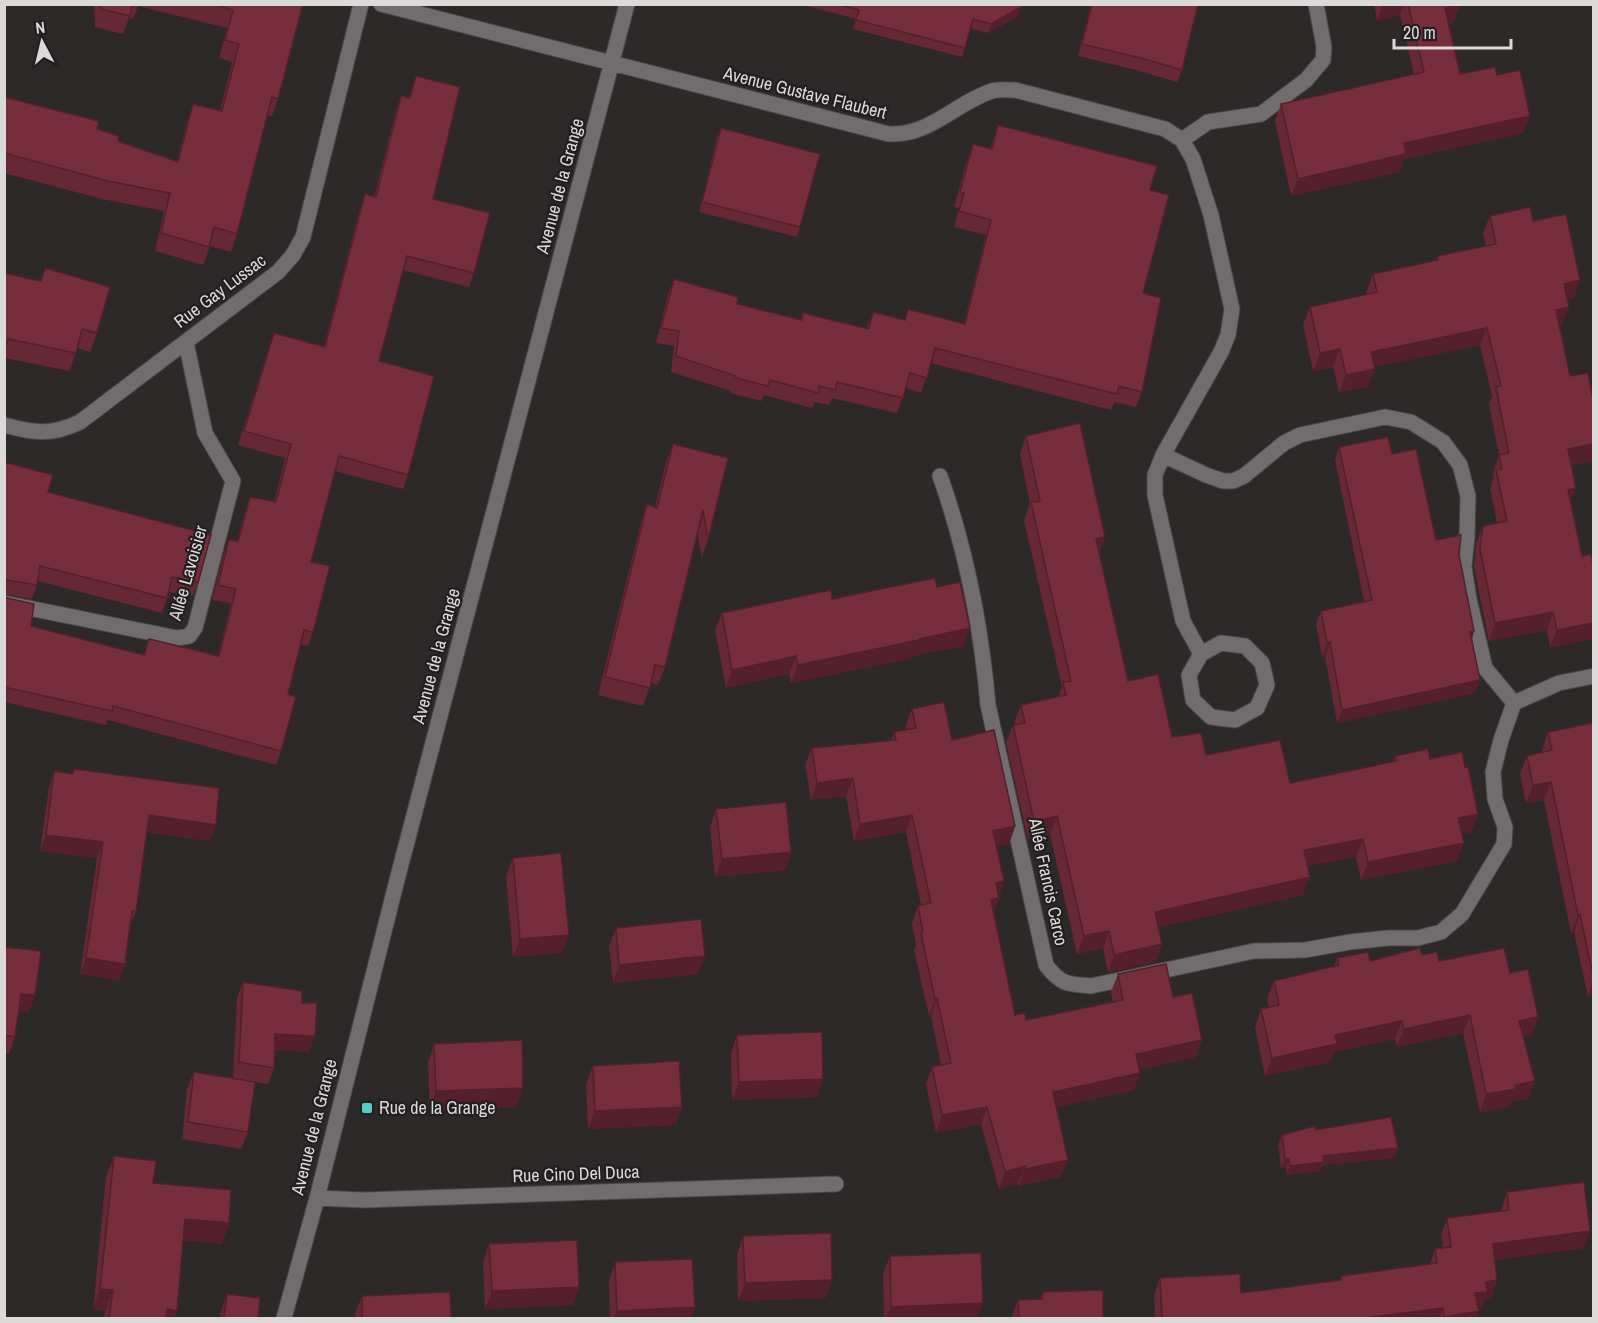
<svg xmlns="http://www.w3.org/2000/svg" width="1598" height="1323" viewBox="0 0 1598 1323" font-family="'Archivo Narrow',sans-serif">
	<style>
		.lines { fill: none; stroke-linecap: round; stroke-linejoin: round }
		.minor-casing { stroke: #494646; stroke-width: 17 }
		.minor { stroke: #716c6d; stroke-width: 15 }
		.wall { fill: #652834 }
		.shaded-wall { fill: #53202b }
		.building { fill: #762e3d; stroke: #53202b; stroke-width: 1.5 }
		.poi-dot { fill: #54cdc6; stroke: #231f20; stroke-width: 2 }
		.labels { text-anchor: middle; stroke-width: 4.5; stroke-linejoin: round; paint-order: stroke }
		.street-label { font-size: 18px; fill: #dcd9d9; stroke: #231f20 }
		.poi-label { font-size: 18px; fill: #dcd9d9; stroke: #231f20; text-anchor: start }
	</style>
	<rect width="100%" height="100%" fill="#2d2929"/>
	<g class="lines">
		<g class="minor-casing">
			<path id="minor" d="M381,4L889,134C930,136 955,103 992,91C999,89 1008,90 1015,90L1165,129L1182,140L1193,159L1211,215L1232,309L1228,335L1221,352L1163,455L1155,475V495L1183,621L1201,654
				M1182,140L1208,122L1261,114L1306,80L1323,60L1324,47L1316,4
				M4,425C34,433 51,436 80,422L278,272L293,255L303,237L361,4
				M1163,455L1206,475L1223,481H1233L1244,476L1284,443L1300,435L1385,417L1411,422L1443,442L1460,465L1468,496L1467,537L1464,567L1469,599L1485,668L1514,703
				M940,476C967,552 981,625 988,705L1046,965C1061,985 1068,984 1091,986L1254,951L1305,950L1350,942L1388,938H1418L1441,932L1462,914L1504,844L1505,827L1495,799L1493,772L1501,740L1514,703
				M4,603L177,638L189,636L195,628L233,481L205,433L186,342
				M1221,643L1245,646L1262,663L1267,685L1257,708L1235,720L1211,717L1193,700L1189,675L1201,654Z
				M1514,703L1559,683L1594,676
				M317,1198L364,1200L836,1184
				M284,1318L317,1198L398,876L627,4"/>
		</g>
		<use href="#minor" class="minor"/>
	</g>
	<path class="wall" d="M94,4H303L278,99L272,116L267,115L237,234L231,252L210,246L203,265L155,251L164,211L102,199L4,173V97L97,129L118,141L177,161L187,122L193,104L220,111L232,62L219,58L227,28L138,6L133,19L129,18L123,34L95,27Z
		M799,4H1019L1018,16L988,33L970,28L962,57L853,29L856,19Z
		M1091,4H1198L1182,70L1177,82L1136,70L1078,56Z
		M1374,4H1460L1454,22L1449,23L1460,74L1497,75L1524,133L1404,159L1400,172L1291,196L1275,121L1281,104L1414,74L1400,15L1377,21Z
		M416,76L433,199L474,273L469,287L403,270L379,361L408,475L403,489L335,471L311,562L313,632L308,646L300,644L288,694L281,751L276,765L108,720L106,725L4,702V596L31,626L143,655L149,639L218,655L231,603L212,600L224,553L229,539L237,541L245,511L250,497L274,502L285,458L238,445L269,347L274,333L324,346L360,208L365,194L374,197L396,110L401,96L409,98Z
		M998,125L1150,190L1143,293L1142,392L1136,407L1114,402L1111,410L931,363L921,393L906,388L897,413L832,398L829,405L815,402L812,408L764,395L762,401L730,393L731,391L671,372L674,346L656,343L668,294L674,279L737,304L801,319L803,313L867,328L873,312L904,320L964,323L986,235L954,227L959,208L954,207L967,160L973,144L990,149Z
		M721,128L800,227L797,237L699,212L717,137Z
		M1490,216L1533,221L1574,298L1567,300L1562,325L1559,326L1570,376L1593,399V461L1571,465V502L1582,556L1591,554L1550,648L1547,630L1489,641L1474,567L1476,544L1483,526L1497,523L1490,488L1494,477L1493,472L1499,455L1489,404L1492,396L1480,345L1374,367L1368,387L1339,392L1333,367L1313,371L1303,325L1310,307L1367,294L1366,292L1373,274L1436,260L1437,256L1486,246L1483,233Z
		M45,268L97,333L90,352L77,348L70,371L4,358V273L40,281Z
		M1026,436L1105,537L1099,553L1128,681L1172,737L1206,755L1290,783L1393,762L1395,756L1430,759L1471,832L1462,834L1457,861L1361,880L1356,857L1307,866L1303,895L1159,927L1162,944L1156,962L1108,972L1103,948L1077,954L1050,834L1028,839L1006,743L1013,725H1015L1014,723L1021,705L1058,697L1062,687L1024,520L1030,504L1020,454Z
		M673,444L728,458L708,540L702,557L697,533L665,667L658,685L651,683L643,706L598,695L641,522L647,504L655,507L666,462Z
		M1339,447L1392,454L1436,540L1459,555L1474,631L1472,639L1480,680L1475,693L1337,723L1325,656L1322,657L1316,624L1321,611L1364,601L1335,460Z
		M4,462L48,492L198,582L193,596L169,592L162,613L38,581L32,599L4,594Z
		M937,587L964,646L913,656V658L791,683L789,674L726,688L715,630L722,613Z
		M912,709L952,740L1015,826L1009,844L997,846L999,898L993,913L1015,1015L1026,1020L1113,1002L1111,992L1118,974L1173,997L1202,1040L1196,1057L1139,1069L1140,1073L1134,1090L1057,1107L1068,1160L1061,1177L1019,1186L1018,1184L999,1189L981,1124L936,1133L926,1084L932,1067L941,1065L931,1016H929L914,950L916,945L912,923L918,906L921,905L906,832L854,841L846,796L811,800L805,765L812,748L891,741L894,732L906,730L905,727Z
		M1593,723V995L1588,997L1574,932L1571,933L1544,800L1526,803L1520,774L1527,756L1542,752V750L1548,732Z
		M74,769L216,825L210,841L147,832L136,912L129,927L119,980L80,974L97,858L40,851L49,787L54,771L72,774Z
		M716,809L791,852L785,870L715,877L710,827Z
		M513,858L569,935L562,953L513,957L506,876Z
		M616,928L698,974L613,983L609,946Z
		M4,947L35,995L29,1012L19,1011L15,1037L9,1054L4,1053Z
		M1422,955L1439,961L1510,973L1538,1017L1532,1035L1523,1036L1535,1081L1528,1099L1511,1102L1509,1107L1480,1112L1463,1033L1397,1047L1395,1039L1334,1052L1330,1062L1265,1076L1255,1027L1261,1009L1269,1007L1267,999L1274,981L1334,966L1337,958L1370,961Z
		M243,982L302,1003L309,1052L274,1050V1068L268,1084L233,1078L237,998Z
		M737,1035L823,1079L817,1097L732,1100L731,1053Z
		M434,1044L517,1107L430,1109L428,1063Z
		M593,1066L682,1107L676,1125L588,1129L586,1084Z
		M194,1072L248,1132L241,1149L182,1139L187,1089Z
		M1316,1130L1395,1158L1323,1165L1320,1171L1287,1175L1286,1168H1281L1278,1144L1282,1135Z
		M114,1156L153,1183L229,1223L222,1244L183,1240L174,1318H104L105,1311L93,1309L106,1177Z
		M1507,1192L1584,1248L1495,1260L1497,1280L1491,1298L1485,1299L1481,1309L1479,1310L1476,1318H1155L1154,1295L1160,1278L1241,1293L1340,1280L1341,1276L1430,1264L1435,1249L1443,1248L1441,1235L1447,1218L1501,1211Z
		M743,1236L826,1298L738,1301L737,1255Z
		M489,1244L579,1287L573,1305L485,1309L483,1262Z
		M890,1256L983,1303L977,1318H884L883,1274Z
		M615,1262L691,1318H610L609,1281Z
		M1043,1292L1103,1318H1011L1018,1300L1040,1299Z
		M227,1294L258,1318H220L221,1311Z
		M362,1296L451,1318H355V1314Z"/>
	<path class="shaded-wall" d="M1383,4H1404L1400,15L1377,21Z
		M1460,4L1454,22L1439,25L1445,8Z
		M1021,7L1018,16L988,33L991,24Z
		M1530,116L1524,133L1404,159L1400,172L1291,196L1298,179L1404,143Z
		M1580,280L1574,298L1557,302L1564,284Z
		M1569,307L1562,325L1549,328L1556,310Z
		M1487,328L1480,345L1365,369L1371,352Z
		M1340,349L1333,367L1313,371L1320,353Z
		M1375,369L1368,387L1339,392L1346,375Z
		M1593,444V461L1562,467L1568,449Z
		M1576,488L1569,506L1568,490Z
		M1105,537L1098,555L1096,539Z
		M1553,612L1547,630L1489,641L1495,623Z
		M1593,623V639L1550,648L1557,630Z
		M970,628L964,646L913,656V658L791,683L798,665L919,639Z
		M1474,631L1470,645V632Z
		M1330,642L1325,656L1322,657L1327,643Z
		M796,656L789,674L726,688L732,670Z
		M1480,680L1475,693L1337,723L1342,710Z
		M853,778L846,796L811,800L817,783Z
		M1551,782L1544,800L1526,803L1533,785Z
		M1478,814L1471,832L1452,836L1458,818Z
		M149,815L216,825L210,841L144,831Z
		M912,815L906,832L854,841L860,824Z
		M1057,816L1050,834L1028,839L1034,822Z
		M1015,826L1009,844L987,849L993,831Z
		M46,835L103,842L97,858L40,851Z
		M1363,839L1356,857L1297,868L1304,850Z
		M1464,843L1457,861L1361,880L1368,862Z
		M791,852L785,870L715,877L722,859Z
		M1310,877L1303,895L1149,929L1155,912Z
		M1004,881L993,916L984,918L996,883Z
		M1580,914L1574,932L1571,933L1578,915Z
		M1109,931L1103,948L1077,954L1084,936Z
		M569,935L562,953L513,957L520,939Z
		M1162,944L1156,962L1108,972L1114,955Z
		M705,956L698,974L613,983L619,965Z
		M86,958L125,964L119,980L80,974Z
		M1593,981V995L1588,997Z
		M21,994L35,995L29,1012L15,1011Z
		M937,998L931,1016H929L935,999Z
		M1470,1015L1463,1033L1397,1047L1404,1029Z
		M1538,1017L1532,1035L1513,1038L1519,1021Z
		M1402,1021L1395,1039L1334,1052L1330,1062L1265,1076L1272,1058L1335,1035Z
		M275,1034L315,1036L309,1052L269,1049Z
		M1202,1040L1196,1057L1130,1072L1136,1054Z
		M1140,1073L1134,1090L1047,1109L1053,1092Z
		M823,1079L817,1097L732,1100L739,1082Z
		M1535,1081L1528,1099L1511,1102L1509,1107L1480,1112L1486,1094L1515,1085Z
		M523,1088L517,1107L430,1109L436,1091Z
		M682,1107L676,1125L588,1129L595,1111Z
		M987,1107L981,1124L936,1133L942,1115Z
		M1398,1148L1395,1158L1323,1165L1320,1171L1287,1175L1290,1166L1323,1156Z
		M1285,1159H1289L1286,1168H1281Z
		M1068,1160L1061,1177L1019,1186L1025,1169Z
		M1025,1166L1018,1184L999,1189L1005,1172Z
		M185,1219L229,1223L222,1244L178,1240Z
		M1590,1231L1584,1248L1486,1261L1493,1244Z
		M832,1280L826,1298L738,1301L745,1283Z
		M1497,1280L1491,1298L1485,1299L1481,1309L1469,1311L1475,1293L1486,1282Z
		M579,1287L573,1305L485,1309L492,1291Z
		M100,1289L113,1290L105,1311L93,1309Z
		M983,1303L977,1318H886L891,1307Z
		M695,1307L691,1318H614L617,1311Z
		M1443,1308L1439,1318H1364Z
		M167,1309L177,1311L174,1318H164Z
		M1479,1311L1476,1318H1443L1444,1317Z"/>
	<path class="building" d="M101,4H132L130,16L101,9Z
		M212,4H303L278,99L272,97L237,234L214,227L209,247L161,233L170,193L108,181L4,153V97L99,121L97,129L119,136L118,141L178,162L193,104L222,111L239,44L225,40L233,10Z
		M837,4H1019L1021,7L991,24L973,19L965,48L856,20L859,10Z
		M1092,4H1198L1182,70L1141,58L1082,44Z
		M1408,4H1459L1445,8L1460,74L1495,67L1497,75L1520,70L1530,116L1404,143L1406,154L1298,179L1281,104L1424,72Z
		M416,76L460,87L433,199L490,213L474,273L407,256L379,361L434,376L408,475L339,456L311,562L330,566L313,632L304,630L288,694L296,697L281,751L113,706L112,711L4,687V596L7,598L34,604L31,626L144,655L149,639L219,656L236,589L218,585L229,539L238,542L250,497L276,502L291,444L244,431L274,333L325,347L365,194L376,197L401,96L410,98Z
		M998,125L1157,166L1150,190L1169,195L1143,293L1161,298L1142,392L1119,386L1117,394L935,348L927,378L910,373L903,398L837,382L835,390L819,386L818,393L770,380L768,386L736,378V376L676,356L679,331L661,328L674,279L738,297L737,304L802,320L803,313L869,329L873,312L905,320L908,309L965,324L991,220L959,211L964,193L960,192L973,144L992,149Z
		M721,128L820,154L800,227L702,202Z
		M1530,207L1533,221L1566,214L1580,280L1564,284L1569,307L1556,310L1570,376L1588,373L1593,399V444L1568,449L1576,488L1568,490L1582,556L1591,554L1593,565V623L1557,630L1553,612L1495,623L1480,549L1483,526L1507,521L1496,470L1502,469L1499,455L1509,453L1496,387L1501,386L1487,328L1371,352L1375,369L1346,375L1340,349L1320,353L1310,307L1377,292L1373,274L1438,260L1437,256L1496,244L1490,216Z
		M45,268L110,287L97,333L82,329L76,353L8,339L7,343L4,342V273L41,281Z
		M1080,423L1105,537L1096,539L1128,681L1158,674L1172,737L1201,733L1206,755L1280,740L1290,783L1397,761L1395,756L1428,749L1430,759L1462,752L1465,767L1468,766L1478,814L1458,818L1464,843L1368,862L1363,839L1304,850L1310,877L1155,912L1162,944L1114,955L1109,931L1084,936L1057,816L1034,822L1013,725L1025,723L1021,705L1066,695L1063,682L1071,681L1031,502L1040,501L1026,436Z
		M1388,437L1392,454L1416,449L1436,540L1461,535L1459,555L1474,631L1470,632L1480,680L1342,710L1330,642L1327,643L1321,611L1372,600L1339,447Z
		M673,444L728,458L708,540L703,510L665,667L655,665L650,688L605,677L647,504L657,508Z
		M4,462L53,475L48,492L211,535L198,582L172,577L167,598L40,566L37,585L7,580L4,581Z
		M935,578L937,587L960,582L970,628L919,639V640L798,665L796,656L732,670L722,613L831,590L832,599Z
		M944,702L952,740L994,730L1015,826L993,831L1004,881L996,883L999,898L991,900L1015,1015L1025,1013L1026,1020L1123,1000L1118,974L1166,964L1173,997L1192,993L1202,1040L1136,1054L1140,1073L1053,1092L1068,1160L1025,1169V1166L1005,1172L987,1107L942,1115L932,1067L951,1063L937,998L935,999L921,933L923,932L918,906L931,903L912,815L860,824L853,778L817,783L812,748L896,740L894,732L916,728L912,709Z
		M1593,723V975L1580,914L1578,915L1551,782L1533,785L1527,756L1552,750L1548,732Z
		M74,769L219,788L216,825L149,815L136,912L132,911L125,964L86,958L103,842L46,835L54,771L73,774Z
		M786,802L791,852L722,859L716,809Z
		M561,853L569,935L520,939L513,858Z
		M701,919L705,956L619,965L616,928Z
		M4,947L41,951L35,995L21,994L15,1037L4,1035Z
		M1420,948L1422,955L1437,952L1439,961L1504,948L1510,973L1528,969L1538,1017L1519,1021L1535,1081L1515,1085L1516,1089L1486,1094L1470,1015L1404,1029L1402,1021L1335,1035L1337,1044L1272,1058L1261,1009L1279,1005L1274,981L1339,965L1337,958L1368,952L1370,961Z
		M243,982L302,991V1003H317L315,1036L275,1034L274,1068L239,1062Z
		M822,1032L823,1079L739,1082L737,1035Z
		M522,1040L523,1088L436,1091L434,1044Z
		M679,1061L682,1107L595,1111L593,1066Z
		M194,1072L255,1082L248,1132L188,1122Z
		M1391,1117L1398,1148L1323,1156L1324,1162L1290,1166L1289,1159H1285L1282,1135L1315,1126L1316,1130Z
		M114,1156L156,1161L153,1183L231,1190L229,1223L185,1219L177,1311L167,1309L166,1318H109L113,1290L100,1289Z
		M1584,1182L1590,1231L1493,1244L1497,1280L1486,1282L1487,1292L1475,1293L1479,1311L1444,1317L1443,1308L1364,1318H1162L1160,1278L1240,1274L1241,1293L1341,1280V1276L1437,1263L1435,1249L1451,1247L1447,1218L1509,1210L1507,1192Z
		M831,1233L832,1280L745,1283L743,1236Z
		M577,1240L579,1287L492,1291L489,1244Z
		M981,1253L983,1303L891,1307L890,1256Z
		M692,1259L695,1307L617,1311L615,1262Z
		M1103,1290V1318H1019L1018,1300L1042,1299L1043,1292Z
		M450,1292L451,1318H362V1296Z
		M227,1294L260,1298L258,1318H224Z"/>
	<rect class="poi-dot" x="361" y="1102" width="12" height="12" rx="3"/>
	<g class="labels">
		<g class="street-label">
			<text transform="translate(805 93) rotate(14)" y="6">Avenue Gustave Flaubert</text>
			<text transform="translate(560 186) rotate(-75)" y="6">Avenue de la Grange</text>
			<text transform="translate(220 291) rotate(-37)" y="6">Rue Gay Lussac</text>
			<text transform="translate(188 573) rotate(-74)" y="6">Allée Lavoisier</text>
			<text transform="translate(436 656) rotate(-75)" y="6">Avenue de la Grange</text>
			<text transform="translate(1048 882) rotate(78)" y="6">Allée Francis Carco</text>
			<text transform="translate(314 1127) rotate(-76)" y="6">Avenue de la Grange</text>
			<text transform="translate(576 1174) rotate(-2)" y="6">Rue Cino Del Duca</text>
		</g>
		<g class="poi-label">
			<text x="379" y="1114">Rue de la Grange</text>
		</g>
	</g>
	<rect width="1598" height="1323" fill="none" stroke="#dcd9d9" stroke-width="12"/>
	<g transform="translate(42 42) rotate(353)" stroke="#231f20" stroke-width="4.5" paint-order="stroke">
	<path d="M0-4.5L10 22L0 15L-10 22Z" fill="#dcd9d9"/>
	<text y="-9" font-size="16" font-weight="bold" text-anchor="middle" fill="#dcd9d9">N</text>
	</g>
	<path d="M1394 39v9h117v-9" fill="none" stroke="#dcd9d9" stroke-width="3"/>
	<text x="1403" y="39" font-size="18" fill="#dcd9d9" stroke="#231f20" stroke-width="4.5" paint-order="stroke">20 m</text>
</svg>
